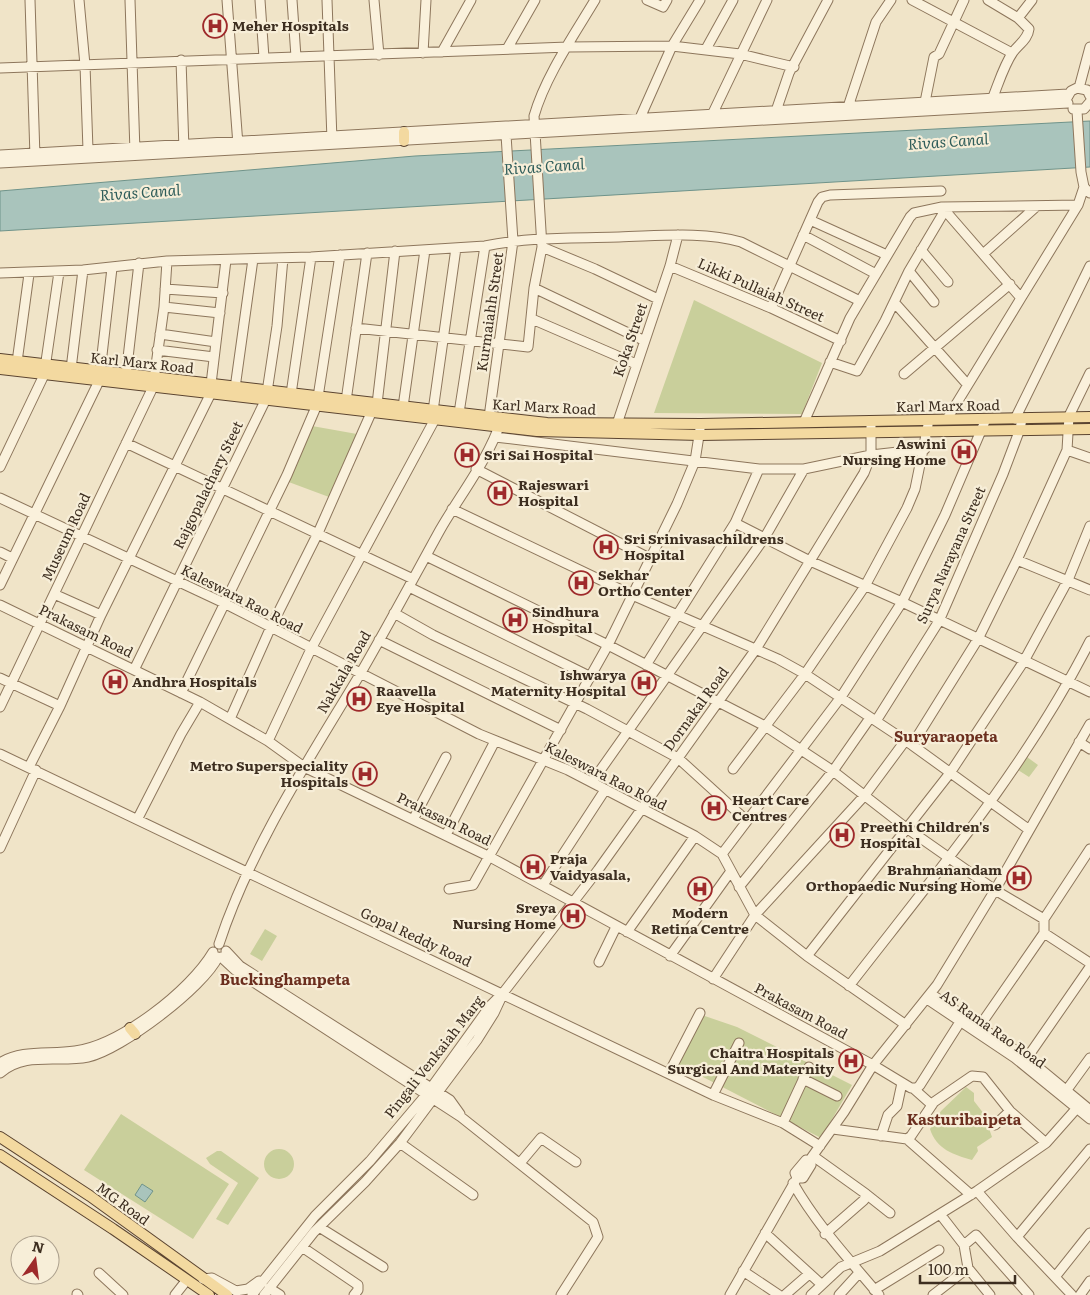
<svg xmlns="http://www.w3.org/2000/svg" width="1090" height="1295" viewBox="0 0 1090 1295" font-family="Literata,serif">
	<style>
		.green { fill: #c9cf9b }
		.water { fill: #a9c4bc; stroke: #6f938a }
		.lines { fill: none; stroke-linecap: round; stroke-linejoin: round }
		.minor-casing { stroke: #8d765c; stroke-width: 11 }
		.major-casing { stroke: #5b4430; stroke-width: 12 }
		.minor { stroke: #faf1dc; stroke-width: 9 }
		.major { stroke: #f3d9a0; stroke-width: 10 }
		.labels { text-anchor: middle; stroke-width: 4.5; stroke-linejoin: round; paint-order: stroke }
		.poi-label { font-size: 14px; font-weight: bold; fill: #3d2e20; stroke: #f7eed8; text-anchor: start }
		.street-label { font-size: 14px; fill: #3d2e20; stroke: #f7eed8 }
		.water-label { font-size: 15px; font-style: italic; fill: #2f5d5a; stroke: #f7eed8 }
		.neighbourhood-label { font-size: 15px; font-weight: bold; fill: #6b2e1e; stroke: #f7eed8 }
	</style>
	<rect width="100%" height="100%" fill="#f0e4c8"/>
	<path class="green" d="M694,300L822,363L802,414L654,413Z
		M312,426L357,434L329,497L286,481Z
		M1027,757L1038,765L1029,777L1018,770Z
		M265,929L277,936L262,961L250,954Z
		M696,1013L737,1027L852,1085L821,1138L674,1062Z
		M966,1087L974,1093V1101L984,1114L992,1137L977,1147L978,1151L972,1160C954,1155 936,1149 930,1129L941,1111Z
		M121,1114L229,1184L193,1239L84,1170Z
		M264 1164a15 15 0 1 1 30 0a15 15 0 1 1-30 0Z
		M217,1151H221L259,1178L228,1225L216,1219L238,1183L210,1164L206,1158Z"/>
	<path class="water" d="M1090,121V167L0,231V191L415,156Z
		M142,1184L153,1191L145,1202L135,1195Z"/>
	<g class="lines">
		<g class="minor-casing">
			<path id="minor" d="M30,0L35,157
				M79,0L85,65L88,150
				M130,0L135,152
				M227,0L238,145
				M260,0L264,58
				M292,0L296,57
				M327,0L332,140
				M374,0L379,55
				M647,0L663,7L667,0
				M912,0L1012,53
				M988,0L1018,18L1029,29C1028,39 1019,44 1013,52C1004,65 999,82 993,97
				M1018,18L1032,0
				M507,49L535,0
				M706,49L733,0
				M442,52L471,0
				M423,53L426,0
				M181,60L184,150
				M0,68L568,47L672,46L740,54L794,67
				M1079,88L1090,47
				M1067,98L1071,91L1077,88L1087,90L1090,96
				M925,102L934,57L939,54L964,0
				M848,107L876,22L891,0
				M1073,109H1084L1090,102
				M776,111L789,73L828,0
				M1077,111L1081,172L1084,187L1090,193
				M711,117L767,0
				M640,118L672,46L700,0
				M0,155L1068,94
				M0,163L1068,103
				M810,220L887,255
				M803,235L876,274
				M542,247L595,269L658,299
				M921,250L948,282
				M983,254L1037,206
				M670,266L771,308L841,341
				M909,271L934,302
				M0,273L83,270L167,261L311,257L485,246C529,237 574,238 619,237C659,236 703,231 741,242L860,301
				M534,288L643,340
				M165,289L223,293
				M1021,298L1078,205
				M894,302L967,384
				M164,307L220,313
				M771,308L818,202L822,197L830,195L941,191
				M532,319L636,364
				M356,328L528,347L534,288L542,247L534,116C545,77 574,35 595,0
				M160,334L216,342
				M157,350L214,357
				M17,362L29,274
				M830,362L857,371L885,321L909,271L944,212
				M71,369L83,270
				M904,374L1010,284
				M126,375L139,263
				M211,384L226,260
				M235,388L253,259
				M267,392L277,326L283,258
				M291,394L311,257
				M318,397L340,255
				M346,401L367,253
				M377,404L395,251
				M403,407L425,250
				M433,411L456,248
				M459,413L485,246
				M489,417L513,241L506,135
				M947,419L1021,298L942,207L1078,205L1084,187
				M1015,419L1090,266
				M804,422L850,318L910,217L914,213L942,207
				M617,424L670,266L678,235
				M495,437L759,469H804L871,455L925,449
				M126,443L413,579
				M1067,450L1090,458
				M0,467L44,375L59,272
				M476,469L649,558
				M0,498L224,603L479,734L568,770L695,836L722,854L755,915L807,956L906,1025
				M452,509L632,595L778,659L805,674L912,745L1028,829
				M735,523L810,561L902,602L1090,692
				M0,552L12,558
				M426,556L608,645L765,726L833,771L905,827L995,890L1044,919
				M1017,560L1090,590
				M0,585L99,381L112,268
				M409,587L591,677
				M54,594L101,615
				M0,605L200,702L268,741L304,767L490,857L873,1065L911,1088H917L920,1085L960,1022
				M394,613L433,635L587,709L678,758L746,820
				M379,640L561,730
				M646,665L735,523L759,469
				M134,670L265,401
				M0,678L60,706
				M181,693L287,475L316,407
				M0,707L153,387L164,307L167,261
				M230,719L270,629L318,533L371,413
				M876,721L939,621L1003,474L1020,429L1022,419
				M268,741L311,649L435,419
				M1079,742L1090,749
				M912,745L978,639L1017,560L1067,450L1069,416L1090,373
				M0,754L713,1095L783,1123L820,1146
				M29,767L60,706L101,615L210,395
				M733,769L805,674L865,586L907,508L915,489L928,425
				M592,782L765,537L804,469
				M138,818L181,734L200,702
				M414,818L446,757
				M446,835L495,741
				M0,848L36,770
				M722,854L841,697L902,602L945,515L986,419
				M543,885L605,790
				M739,887L833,771L870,718
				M449,889L473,885L608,645L677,504L695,461L700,429
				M627,932L695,836
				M1044,933L1090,963
				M219,944C250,849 308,761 359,676C387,628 413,579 440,530C460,495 488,460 501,421
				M226,951L240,966L450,1100L460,1114
				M670,956L731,871
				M807,956L950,773L1024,661L1068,580L1090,526
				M221,957L235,970L461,1117L593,1222L598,1237L561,1295
				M599,962L616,927
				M713,979L755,915L865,795L905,741
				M849,986C935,875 1026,767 1090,641
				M931,994L1027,1058L1090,1110
				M927,999L1015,1058L1090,1119
				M979,1027L1044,933V919L1090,849
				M1027,1058L1090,967
				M0,1063C22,1049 50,1055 75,1051C120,1045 190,991 213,952
				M0,1073C25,1051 57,1063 88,1057C121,1050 204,987 218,957
				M669,1073L700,1013
				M803,1079L837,1096
				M914,1089L932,1105
				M1066,1091L1090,1058
				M713,1095L739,1043
				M783,1123L809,1067
				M995,1125L1010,1111
				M833,1129L907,1139L911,1136L934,1102L972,1076L983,1077L1010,1111L1046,1143L1077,1108
				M881,1136L888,1115L897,1106L902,1083
				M907,1139L971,1195
				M400,1143L473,1195
				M813,1156L866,1194L864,1200L825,1234
				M806,1160L811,1165L803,1178H797L795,1173Z
				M809,1161L844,1112L873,1065L937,985L995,890L1090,724
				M520,1163L541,1138L576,1162
				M793,1183C817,1225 848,1258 879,1295
				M977,1191L1017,1237
				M866,1194L890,1213
				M940,1214L964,1245
				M319,1227L383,1267
				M765,1233L821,1284
				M302,1247L358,1285V1290L354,1295
				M968,1268L990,1295
				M743,1271L779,1295
				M99,1273L123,1295
				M1055,1277L1090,1233
				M203,1279L212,1278L236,1291L248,1289L259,1281
				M269,1288L280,1295
				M874,1290L939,1250
				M77,1294L78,1295
				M175,1295L186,1281
				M252,1295L315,1216L370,1161L426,1095L490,1006L503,993L598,870L756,649L864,473L871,455V426
				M264,1295L314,1232L365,1182L400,1143L477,1040L494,1013L501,998
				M730,1295L797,1178
				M785,1295L809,1274
				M811,1295L841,1267L880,1251L977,1191L1046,1143
				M839,1295L859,1273
				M933,1295L968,1268L964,1245L976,1235L1029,1295
				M1072,1295L1017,1237L1090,1149
				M1080,1295L1090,1281"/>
		</g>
		<g class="major-casing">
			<path id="major" d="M404,132V141
				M0,359L547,423L701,424L1090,417
				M0,369L537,431L700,435L1090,429
				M130,1028L135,1034
				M0,1137L90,1196L227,1295
				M0,1155L113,1229L209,1295"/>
		</g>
		<use href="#minor" class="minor"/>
		<use href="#major" class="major"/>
	</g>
	<defs>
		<g id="hospital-ring" transform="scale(1.25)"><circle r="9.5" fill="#f7eed8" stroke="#9e2a2b" stroke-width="1.5"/><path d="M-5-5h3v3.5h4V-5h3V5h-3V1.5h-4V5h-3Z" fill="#9e2a2b"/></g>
	</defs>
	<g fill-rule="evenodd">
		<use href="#hospital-ring" x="215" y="26"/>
		<use href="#hospital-ring" x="964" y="452"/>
		<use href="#hospital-ring" x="467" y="455"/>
		<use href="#hospital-ring" x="500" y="493"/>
		<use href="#hospital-ring" x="606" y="547"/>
		<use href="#hospital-ring" x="581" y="583"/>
		<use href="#hospital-ring" x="515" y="620"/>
		<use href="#hospital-ring" x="115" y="682"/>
		<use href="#hospital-ring" x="644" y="683"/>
		<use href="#hospital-ring" x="359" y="699"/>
		<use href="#hospital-ring" x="365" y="774"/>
		<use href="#hospital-ring" x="714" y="808"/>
		<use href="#hospital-ring" x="842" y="835"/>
		<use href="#hospital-ring" x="533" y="867"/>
		<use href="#hospital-ring" x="1019" y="878"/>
		<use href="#hospital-ring" x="700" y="889"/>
		<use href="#hospital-ring" x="573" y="916"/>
		<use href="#hospital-ring" x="851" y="1061"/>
	</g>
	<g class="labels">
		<g class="poi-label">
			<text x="232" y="31">Meher Hospitals</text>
			<text x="946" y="449" text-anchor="end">Aswini<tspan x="946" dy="16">Nursing Home</tspan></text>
			<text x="484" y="460">Sri Sai Hospital</text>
			<text x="518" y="490">Rajeswari<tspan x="518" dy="16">Hospital</tspan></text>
			<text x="624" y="544">Sri Srinivasachildrens<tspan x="624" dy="16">Hospital</tspan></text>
			<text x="598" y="580">Sekhar<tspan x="598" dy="16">Ortho Center</tspan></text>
			<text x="532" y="617">Sindhura<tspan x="532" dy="16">Hospital</tspan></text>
			<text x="626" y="680" text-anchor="end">Ishwarya<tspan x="626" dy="16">Maternity Hospital</tspan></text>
			<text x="132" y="687">Andhra Hospitals</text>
			<text x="376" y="696">Raavella<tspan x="376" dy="16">Eye Hospital</tspan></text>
			<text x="348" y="771" text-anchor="end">Metro Superspeciality<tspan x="348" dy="16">Hospitals</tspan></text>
			<text x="732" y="805">Heart Care<tspan x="732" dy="16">Centres</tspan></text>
			<text x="860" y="832">Preethi Children's<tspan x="860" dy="16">Hospital</tspan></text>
			<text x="550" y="864">Praja<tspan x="550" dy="16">Vaidyasala,</tspan></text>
			<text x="1002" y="875" text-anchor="end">Brahmanandam<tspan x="1002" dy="16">Orthopaedic Nursing Home</tspan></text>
			<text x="556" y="913" text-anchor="end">Sreya<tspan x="556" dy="16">Nursing Home</tspan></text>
			<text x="700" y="918" text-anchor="middle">Modern<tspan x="700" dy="16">Retina Centre</tspan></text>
			<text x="834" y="1058" text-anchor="end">Chaitra Hospitals<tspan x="834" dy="16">Surgical And Maternity</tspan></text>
		</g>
		<g class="street-label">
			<text transform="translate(761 290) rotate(24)" y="5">Likki Pullaiah Street</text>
			<text transform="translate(490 312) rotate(-82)" y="5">Kurmaiahh Street</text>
			<text transform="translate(630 340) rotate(-71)" y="5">Koka Street</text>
			<text transform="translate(142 363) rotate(6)" y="5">Karl Marx Road</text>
			<text transform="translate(948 406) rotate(-1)" y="5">Karl Marx Road</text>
			<text transform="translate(544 407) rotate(3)" y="5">Karl Marx Road</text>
			<text transform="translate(208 485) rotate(-64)" y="5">Rajgopalachary Steet</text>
			<text transform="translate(66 537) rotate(-65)" y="5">Museum Road</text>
			<text transform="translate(951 555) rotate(-66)" y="5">Surya Narayana Street</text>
			<text transform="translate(242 599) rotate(27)" y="5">Kaleswara Rao Road</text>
			<text transform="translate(86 631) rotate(26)" y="5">Prakasam Road</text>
			<text transform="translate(344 672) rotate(-60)" y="5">Nakkala Road</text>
			<text transform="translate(696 709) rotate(-54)" y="5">Dornakal Road</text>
			<text transform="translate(606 776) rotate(27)" y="5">Kaleswara Rao Road</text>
			<text transform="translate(444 819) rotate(26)" y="5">Prakasam Road</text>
			<text transform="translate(416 937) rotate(25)" y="5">Gopal Reddy Road</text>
			<text transform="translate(801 1011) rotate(28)" y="5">Prakasam Road</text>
			<text transform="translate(993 1029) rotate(35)" y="5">AS Rama Rao Road</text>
			<text transform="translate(434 1057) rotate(-52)" y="5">Pingali Venkaiah Marg</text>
			<text transform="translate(123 1204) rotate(36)" y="5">MG Road</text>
		</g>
		<g class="water-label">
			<text transform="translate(948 142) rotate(-4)" y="5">Rivas Canal</text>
			<text transform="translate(544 167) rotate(-4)" y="5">Rivas Canal</text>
			<text transform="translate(140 193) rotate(-4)" y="5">Rivas Canal</text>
		</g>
		<g class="neighbourhood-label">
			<text x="946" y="742">Suryaraopeta</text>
			<text x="285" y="985">Buckinghampeta</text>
			<text x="964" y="1125">Kasturibaipeta</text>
		</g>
	</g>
	<g transform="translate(35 1260) rotate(14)"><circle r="24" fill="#f7eed8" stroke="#ada18e"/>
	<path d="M0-4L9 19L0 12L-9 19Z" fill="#9e2a2b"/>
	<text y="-8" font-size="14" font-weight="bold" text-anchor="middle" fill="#3d2e20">N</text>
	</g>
	<path d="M920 1275v8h95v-8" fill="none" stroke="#3d2e20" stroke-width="2.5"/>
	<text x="928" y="1275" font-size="15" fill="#3d2e20" stroke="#f7eed8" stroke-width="4" paint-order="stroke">100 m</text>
</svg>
